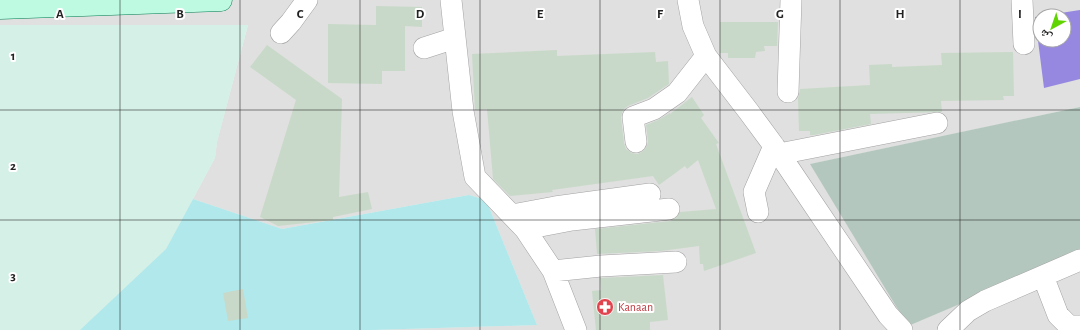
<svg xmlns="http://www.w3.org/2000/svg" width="1080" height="330" viewBox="0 0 1080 330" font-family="'Alegreya Sans','Noto Naskh Arabic',sans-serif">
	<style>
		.residential { fill: #dfe0df; fill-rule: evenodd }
		.construction { fill: #b4c7be }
		.farmland { fill: #d5f0e6 }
		.grass { fill: #b0e8eb }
		.pitch { fill: #9688e0 }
		.building { fill: #c9d9c9 }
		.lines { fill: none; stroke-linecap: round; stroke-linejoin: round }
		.street-casing { stroke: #a3a3a3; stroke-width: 22 }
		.secondary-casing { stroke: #057d53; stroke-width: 23 }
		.street { stroke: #fff; stroke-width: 21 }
		.secondary { stroke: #befae2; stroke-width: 22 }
		.grid { fill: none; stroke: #222; stroke-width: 1; stroke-opacity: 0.55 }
		.labels { text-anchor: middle; stroke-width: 4; stroke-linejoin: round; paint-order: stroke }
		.health-label { font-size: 12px; fill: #be3a42; stroke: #fff; text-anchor: start }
		.grid-label { font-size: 13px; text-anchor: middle; font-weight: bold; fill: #222; stroke: #fff; stroke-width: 4; stroke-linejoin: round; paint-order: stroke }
	</style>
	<rect width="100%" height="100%" fill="#e9f2eb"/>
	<path class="residential" d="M0,0H1080V107L811,164L1080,253V330H372L537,325L486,200L469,195L282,229L193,199L215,158L217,142L248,25H0ZM1040,16H1064V40H1040Z"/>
	<path class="construction" d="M1080,107V253L908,326L810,164Z"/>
	<path class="farmland" d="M0,25H248L217,142L215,158L166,249L80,330H0Z"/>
	<path class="grass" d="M469,195L486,200L537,325L372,330H80L166,249L193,199L282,229Z"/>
	<path class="pitch" d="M1080,10V79L1044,88L1035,17L1040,16V40H1064V16H1041Z"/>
	<path class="building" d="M376,6L422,7V27L405,26V71H382V84L328,83V24L376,25Z
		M720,22H778L777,46H764L765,51L756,52L755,58H728V53H720Z
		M267,45L342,99L339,197L368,192L372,209L333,217V220L278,226L260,217L296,100L250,67Z
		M557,50V56L655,52L656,62L668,61L669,84L648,98L628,106L624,109L622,113L621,118L624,143L626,149L632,153L638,154L643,151L647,146L648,141L646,125L658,120L670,113V114L692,97L704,115L701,118L719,143L716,144L756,253L704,271L703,264H700L699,246L661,251L597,254L595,229L670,221L676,218L680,212L716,209L698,160L687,169L685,166L659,185L653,176L552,190L553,192L510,196L493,179L487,109L475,110L472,54Z
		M1013,52L1014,96H1003L1004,100L941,101L942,112L870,114L871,124L814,135H810V131H799L798,99L800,89L870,85L869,65L892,64V67L942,65L941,53Z
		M663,275L668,320L650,322V330H596L592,291L601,290L600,278Z
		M243,289L248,318L228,321L223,293Z"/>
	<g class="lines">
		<g class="street-casing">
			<path id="street" d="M451,0L463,111L475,177L525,229L553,271L576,330
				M688,0L693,26L706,56L749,112L774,146L888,315L902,330
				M1022,0L1024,44
				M281,33L291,22L307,0
				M424,48L455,38
				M788,92L791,0
				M636,142L633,117L654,109L677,93L706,56
				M779,154L937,123
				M758,212L754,192L774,146
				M512,215L555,207L650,194
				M525,229L572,220L669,209
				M553,271L601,266L676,262
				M1043,276L1058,315L1069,326H1080
				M948,330L968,311L985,301L1080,260"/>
		</g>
		<g class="secondary-casing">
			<path id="secondary" d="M0,8L221,0"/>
		</g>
		<use href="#street" class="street"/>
		<use href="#secondary" class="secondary"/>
	</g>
	<path class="grid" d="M120,0V330M240,0V330M360,0V330M480,0V330M600,0V330M720,0V330M840,0V330M960,0V330M0,110H1080M0,220H1080"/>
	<defs>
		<g id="pharmacy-disc" transform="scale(0.9)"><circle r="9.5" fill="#e0444e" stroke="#fff"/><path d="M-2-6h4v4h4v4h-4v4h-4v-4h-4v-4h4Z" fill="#fff"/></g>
	</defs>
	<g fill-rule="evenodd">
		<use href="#pharmacy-disc" x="605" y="307"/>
	</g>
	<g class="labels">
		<g class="health-label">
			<text x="618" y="311">Kanaan</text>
		</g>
	</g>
	<g class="grid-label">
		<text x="60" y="18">A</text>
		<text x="180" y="18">B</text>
		<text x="300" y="18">C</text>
		<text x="420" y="18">D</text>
		<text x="540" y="18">E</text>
		<text x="660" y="18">F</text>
		<text x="780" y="18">G</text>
		<text x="900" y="18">H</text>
		<text x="1020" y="18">I</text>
		<text x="13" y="60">1</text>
		<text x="13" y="170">2</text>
		<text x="13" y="280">3</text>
	</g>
	<g transform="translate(1052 28) rotate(220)"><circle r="19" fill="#ffffff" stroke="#a7a7a7"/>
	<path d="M0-3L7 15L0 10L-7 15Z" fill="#60d400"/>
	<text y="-6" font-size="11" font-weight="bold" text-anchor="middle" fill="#222222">ش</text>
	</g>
</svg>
